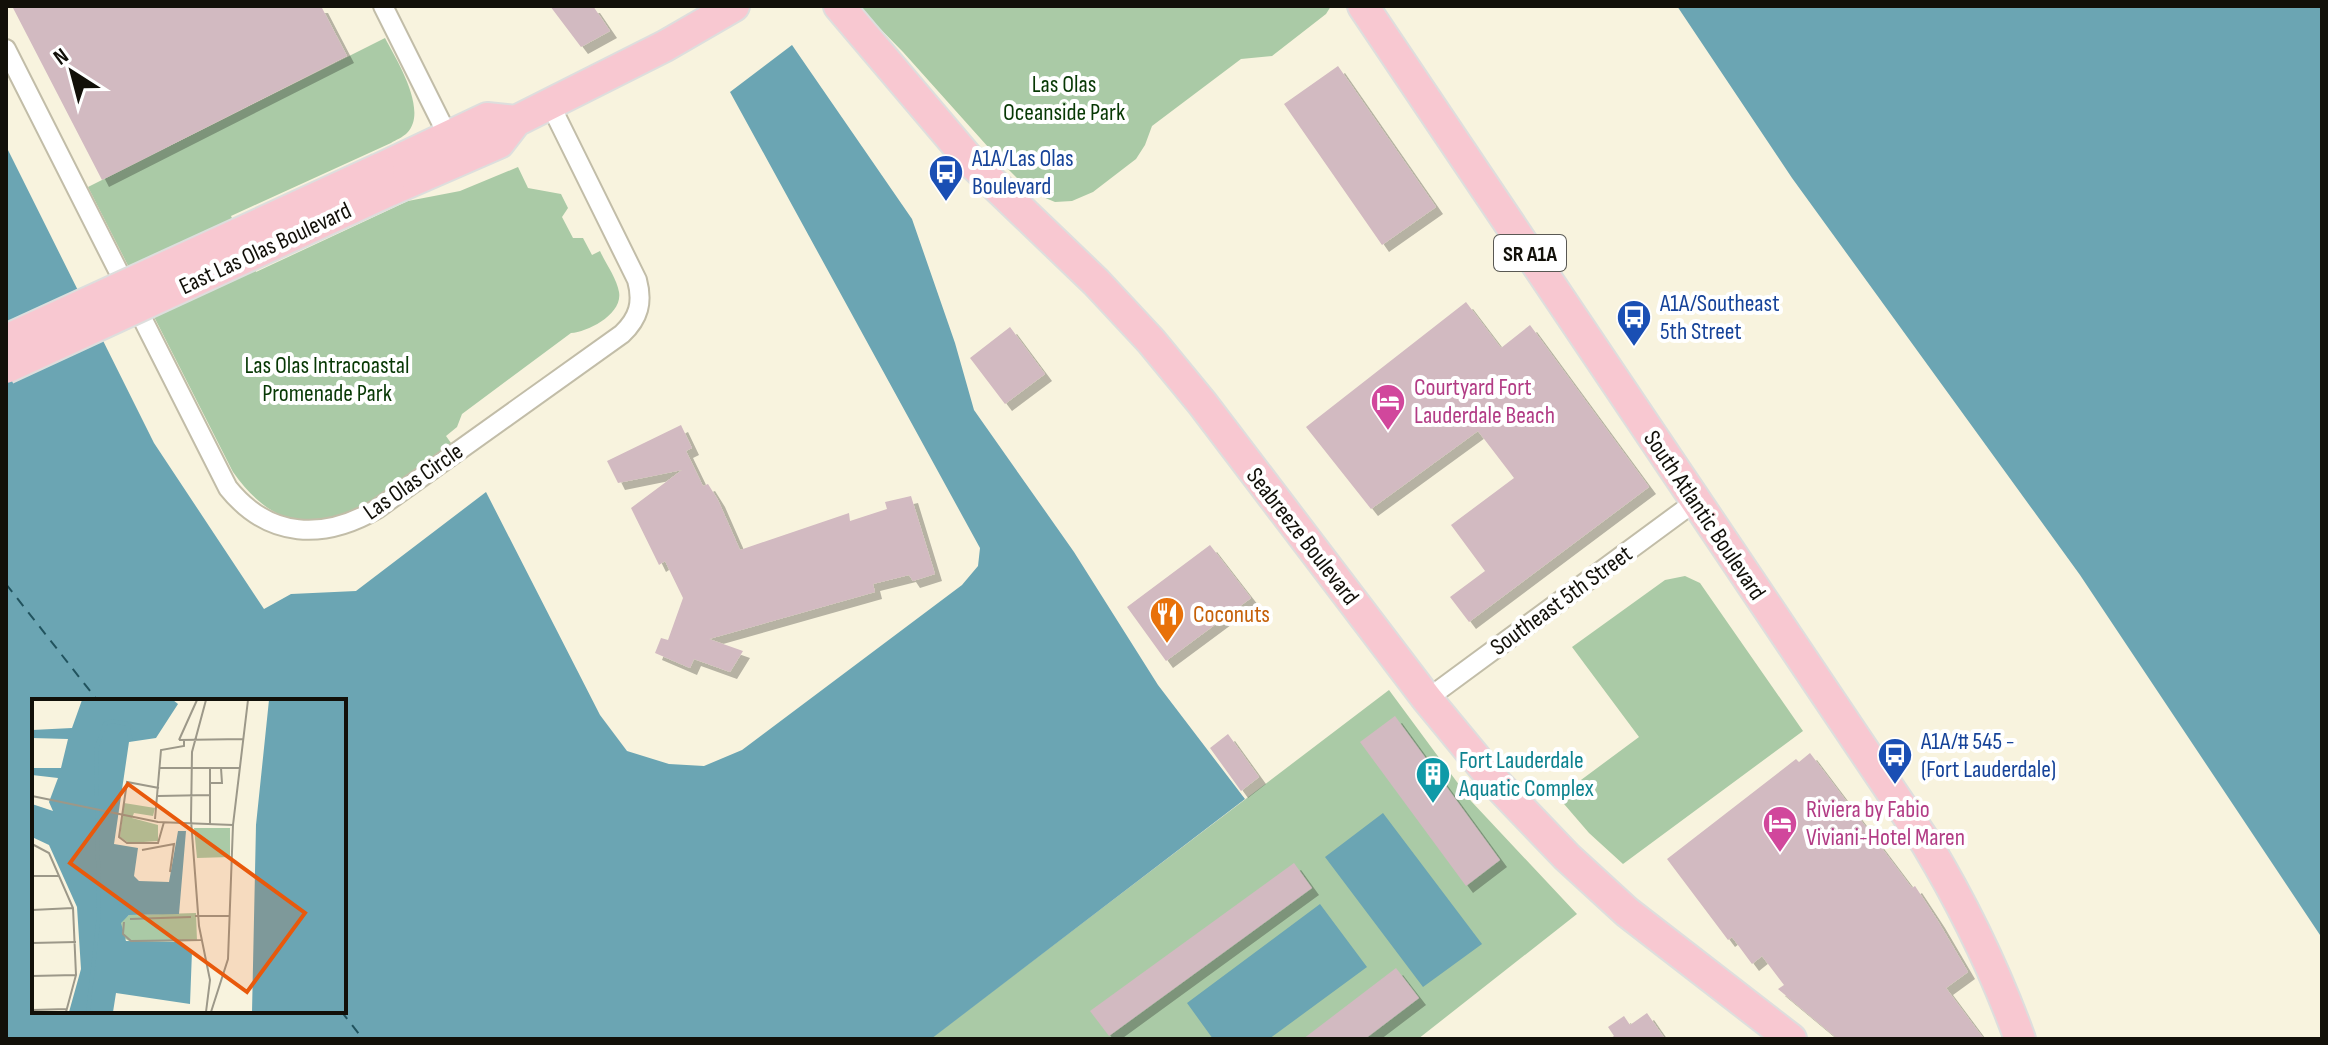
<svg xmlns="http://www.w3.org/2000/svg" width="2328" height="1045" viewBox="0 0 2328 1045" font-family="'Sofia Sans Condensed',sans-serif">
	<style>
		.green { fill: #aacaa6 }
		.water { fill: #6ba5b3; fill-rule: evenodd }
		.lines { fill: none; stroke-linecap: round; stroke-linejoin: round }
		.ferry { stroke: #21535e; stroke-width: 2; stroke-dasharray: 10 8; stroke-linecap: butt }
		.building { fill: #d2bac1; filter: url(#shadow) }
		.minor-casing { stroke: #c2bda8; stroke-width: 22 }
		.primary-casing { stroke: #dededd; stroke-width: 34 }
		.minor { stroke: #fff; stroke-width: 18 }
		.primary { stroke: #f8c8d1; stroke-width: 30 }
		.primary-bridge-casing { stroke: #dededd; stroke-width: 34; stroke-linecap: butt }
		.primary-bridge { stroke: #f8c8d1; stroke-width: 30 }
		.labels { text-anchor: middle; stroke-width: 8; stroke-linejoin: round; paint-order: stroke }
		.shield { fill: #fff; stroke: #595853; stroke-width: 2 }
		.shield-label { font-size: 22px; font-weight: bold; fill: #121009 }
		.park-label { font-size: 24px; fill: #073804; stroke: #fff }
		.transit-label { font-size: 24px; fill: #164399; stroke: #fff; text-anchor: start }
		.street-label { font-size: 24px; fill: #121009; stroke: #fff }
		.hotel-label { font-size: 24px; fill: #b23c85; stroke: #fff; text-anchor: start }
		.food-label { font-size: 24px; fill: #c56008; stroke: #fff; text-anchor: start }
		.culture-label { font-size: 24px; fill: #0d838f; stroke: #fff; text-anchor: start }
		.inset-river { fill: none; stroke: #6ba5b3; stroke-width: 4 }
		.inset-road { fill: none; stroke: #9c9889; stroke-width: 2 }
		.view { fill: #e8590c; fill-opacity: 0.15; stroke: #e8590c; stroke-width: 4 }
		.inset-edge { fill: none; stroke: #121009; stroke-width: 4 }
	</style>
	<defs>
		<filter id="shadow"><feDropShadow dx="7" dy="7" stdDeviation="0" flood-color="#0004"/></filter>
	</defs>
	<rect width="100%" height="100%" fill="#f8f3de"/>
	<path class="green" d="M858,6H1331L1326,14L1272,56L1241,59L1152,126L1145,145L1136,159L1093,192L1072,201L1055,202L1031,192L1006,167L903,52Z
		M385,38C396,59 429,111 407,133C403,137 396,140 391,143L231,216L256,272L408,201L460,191L518,167L528,188L561,194L568,208L562,217L573,238H583L592,255L600,251C606,264 617,279 619,292C623,314 588,332 571,333L462,414L457,427L446,436L451,443C381,496 305,574 233,472L88,187Z
		M1685,576L1700,583L1803,731L1623,864L1589,833L1558,797L1639,737L1572,647L1665,580Z
		M1389,690L1471,801L1577,914L1418,1039H930Z"/>
	<path class="water" d="M1677,6H2322V938L2080,575L1792,178Z
		M792,45L912,219L955,343L974,410L1074,552L1158,685L1245,799L931,1039H6V146L154,443L264,609L291,594L356,591L486,492L600,715L627,751L669,764L704,766L742,750L962,585L978,566L980,548L730,92ZM34,701H344V1011H34Z
		M1383,813L1482,944L1423,987L1325,857Z
		M1320,904L1367,967L1269,1039H1213L1187,1003Z"/>
	<g class="lines">
		<path class="ferry" d="M6,584L98,701
			M341,1011L363,1039"/>
	</g>
	<path class="building" d="M12,6H321L347,56L102,180Z
		M550,6H593L610,31L581,47Z
		M1338,66L1436,207L1382,245L1284,104Z
		M1466,302L1501,348L1530,325L1649,487L1469,622L1450,597L1485,571L1451,525L1514,478L1478,431L1371,509L1306,427Z
		M1010,327L1045,374L1005,404L970,358Z
		M681,425L692,448L686,451L703,486L708,484L718,500L740,550L849,513L850,521L887,509L885,502L911,496L935,574L913,581L909,575L873,584L875,592L709,639L743,651L730,672L694,659L690,668L655,653L661,638L668,640L683,598L665,561L659,565L631,508L682,470L618,483L607,461Z
		M1210,545L1251,598L1166,661L1127,607Z
		M1395,716L1500,860L1466,886L1360,742Z
		M1228,734L1259,777L1241,791L1210,748Z
		M1810,753L1912,888L1915,886L1938,921L1968,972L1946,988L1984,1039H1838L1778,989L1784,985L1762,956L1752,964L1732,937L1728,940L1667,859L1796,759L1799,762Z
		M1294,863L1312,888L1109,1036L1090,1011Z
		M1396,968L1419,998L1365,1039H1303Z
		M1647,1013L1665,1039H1610L1614,1036L1608,1027L1624,1016L1630,1025Z"/>
	<g class="lines">
		<g class="minor-casing">
			<path id="minor" d="M383,6L448,136
				M6,49L228,488C269,539 324,540 377,509L622,334C639,318 643,302 637,280L550,104
				M1427,699L1696,501"/>
		</g>
		<g class="primary-casing">
			<path id="primary" d="M839,6L973,164L1096,282L1151,341L1202,403L1427,699L1498,785L1567,857L1627,912L1791,1039
				M1363,6L1926,843C1964,906 1995,970 2020,1039
				M379,169L487,118L516,121
				M389,191L499,143L516,121L665,46L734,6"/>
		</g>
		<use href="#minor" class="minor"/>
		<use href="#primary" class="primary"/>
		<g class="primary-bridge-casing">
			<path id="primary-bridge" d="M6,340L379,169
				M6,368L389,191"/>
		</g>
		<use href="#primary-bridge" class="primary-bridge"/>
	</g>
	<defs>
		<g id="bus-pin" transform="scale(1.8)"><path d="M0 17L-7.5 6A9.5 9.5 0 1 1 7.5 6Z" fill="#1a4fb4" stroke="#fff"/><path d="M-5-6H5V4H4V6H2V4H-2V6H-4V4H-5ZM-3.5-4V0h7V-4ZM-3.5 1.2v1.5H-2V1.2ZM2 1.2v1.5H3.5V1.2Z" fill="#fff"/></g>
		<g id="hotel-pin" transform="scale(1.8)"><path d="M0 17L-7.5 6A9.5 9.5 0 1 1 7.5 6Z" fill="#d1479c" stroke="#fff"/><path d="M-6-4.5h1.5V1H6V5H4.5V3h-9V5H-6ZM-4 0a1.8 1.8 0 1 1 3.6 0ZM.5 0V-2.5h3Q6-2.5 6 0Z" fill="#fff"/></g>
		<g id="restaurant-pin" transform="scale(1.8)"><path d="M0 17L-7.5 6A9.5 9.5 0 1 1 7.5 6Z" fill="#e8710a" stroke="#fff"/><path d="M-5-6h1v4h1v-4h1v4h1v-4h1v5L-1.5 .5V6h-2V.5L-5-1ZM5-6V6H3V1.5H1.5Q1.5-4 5-6Z" fill="#fff"/></g>
		<g id="building-pin" transform="scale(1.8)"><path d="M0 17L-7.5 6A9.5 9.5 0 1 1 7.5 6Z" fill="#0f9aa8" stroke="#fff"/><path d="M-4-6H4V6H1V3H-1V6H-4ZM-2.5-4.3h1.7v1.8h-1.7ZM.8-4.3h1.7v1.8H.8ZM-2.5-1h1.7V.8h-1.7ZM.8-1h1.7V.8H.8Z" fill="#fff"/></g>
	</defs>
	<g fill-rule="evenodd">
		<use href="#bus-pin" x="946" y="172"/>
		<use href="#bus-pin" x="1634" y="317"/>
		<use href="#hotel-pin" x="1388" y="401"/>
		<use href="#restaurant-pin" x="1167" y="614"/>
		<use href="#bus-pin" x="1895" y="755"/>
		<use href="#building-pin" x="1433" y="774"/>
		<use href="#hotel-pin" x="1780" y="823"/>
	</g>
	<g class="labels">
		<rect class="shield" x="1494" y="235" width="72" height="36" rx="6"/>
		<g class="shield-label">
			<text x="1530" y="261">SR A1A</text>
		</g>
		<g class="park-label">
			<text x="1064" y="92">Las Olas<tspan x="1064" dy="28">Oceanside Park</tspan></text>
			<text x="327" y="373">Las Olas Intracoastal<tspan x="327" dy="28">Promenade Park</tspan></text>
		</g>
		<g class="transit-label">
			<text x="972" y="166">A1A/Las Olas<tspan x="972" dy="28">Boulevard</tspan></text>
			<text x="1660" y="311">A1A/Southeast<tspan x="1660" dy="28">5th Street</tspan></text>
			<text x="1921" y="749">A1A/# 545 -<tspan x="1921" dy="28">(Fort Lauderdale)</tspan></text>
		</g>
		<g class="street-label">
			<text transform="translate(265 248) rotate(-25)" y="8">East Las Olas Boulevard</text>
			<text transform="translate(413 481) rotate(-35)" y="8">Las Olas Circle</text>
			<text transform="translate(1705 515) rotate(56)" y="8">South Atlantic Boulevard</text>
			<text transform="translate(1303 536) rotate(52)" y="8">Seabreeze Boulevard</text>
			<text transform="translate(1561 600) rotate(-36)" y="8">Southeast 5th Street</text>
		</g>
		<g class="hotel-label">
			<text x="1414" y="395">Courtyard Fort<tspan x="1414" dy="28">Lauderdale Beach</tspan></text>
			<text x="1806" y="817">Riviera by Fabio<tspan x="1806" dy="28">Viviani-Hotel Maren</tspan></text>
		</g>
		<g class="food-label">
			<text x="1193" y="622">Coconuts</text>
		</g>
		<g class="culture-label">
			<text x="1459" y="768">Fort Lauderdale<tspan x="1459" dy="28">Aquatic Complex</tspan></text>
		</g>
	</g>
	<g transform="translate(32 699)">
		<rect width="314" height="314" fill="#f8f3de"/>
		<path d="M92,104L123,109L121,117L102,114L100,119L126,126V142L97,144L88,138ZM162,129H198V158L165,159ZM164,214L165,242L99,243L90,238L89,223L97,216Z" fill="#aacaa6"/>
		<path d="M50,1H141L146,5L124,39L97,43L82,145L106,149L102,177L107,182L137,183L146,132H154L147,215L97,216L89,224L94,242L144,243L160,252L158,305L84,294L81,313H37L49,270L45,208L17,146L0,138V105L21,112L17,103L26,79L0,76V69H29L36,40L0,39V31L40,29ZM237,1H314V313H220L224,126Z" fill="#6ba5b3"/>
		<path class="inset-river" d="M99,28V1M56,313L67,216L64,51L73,25L80,22L95,25L99,42"/>
		<path class="inset-road" d="M174,1L160,53L159,121L167,227L178,281L174,313M147,41L212,40M147,41L165,1M128,69H208M178,69V126M178,84H190L189,69M127,89L95,83L87,138L95,144H126L132,123M0,97L126,123L201,126M126,97L178,96M123,120L129,51L152,47V41M0,145L17,154L41,209L44,276L34,313M110,151L142,145L138,173M0,177H27M0,211L41,209M163,217H197M98,220L159,218M92,223L91,235L99,242L169,241M0,244L44,243M0,277L44,276M0,311L35,310M179,313L196,260L201,126L216,1"/>
		<path class="view" d="M96,85L273,214L215,293L38,164Z"/>
		<rect width="314" height="314" class="inset-edge"/>
	</g>
	<rect width="2328" height="1045" fill="none" stroke="#121009" stroke-width="16"/>
	<g transform="translate(72 72) rotate(324)" stroke="#ffffff" stroke-width="6" paint-order="stroke">
	<path d="M0-6L14 30L0 20L-14 30Z" fill="#121009"/>
	<text y="-12" font-size="22" font-weight="bold" text-anchor="middle" fill="#121009">N</text>
	</g>
</svg>
